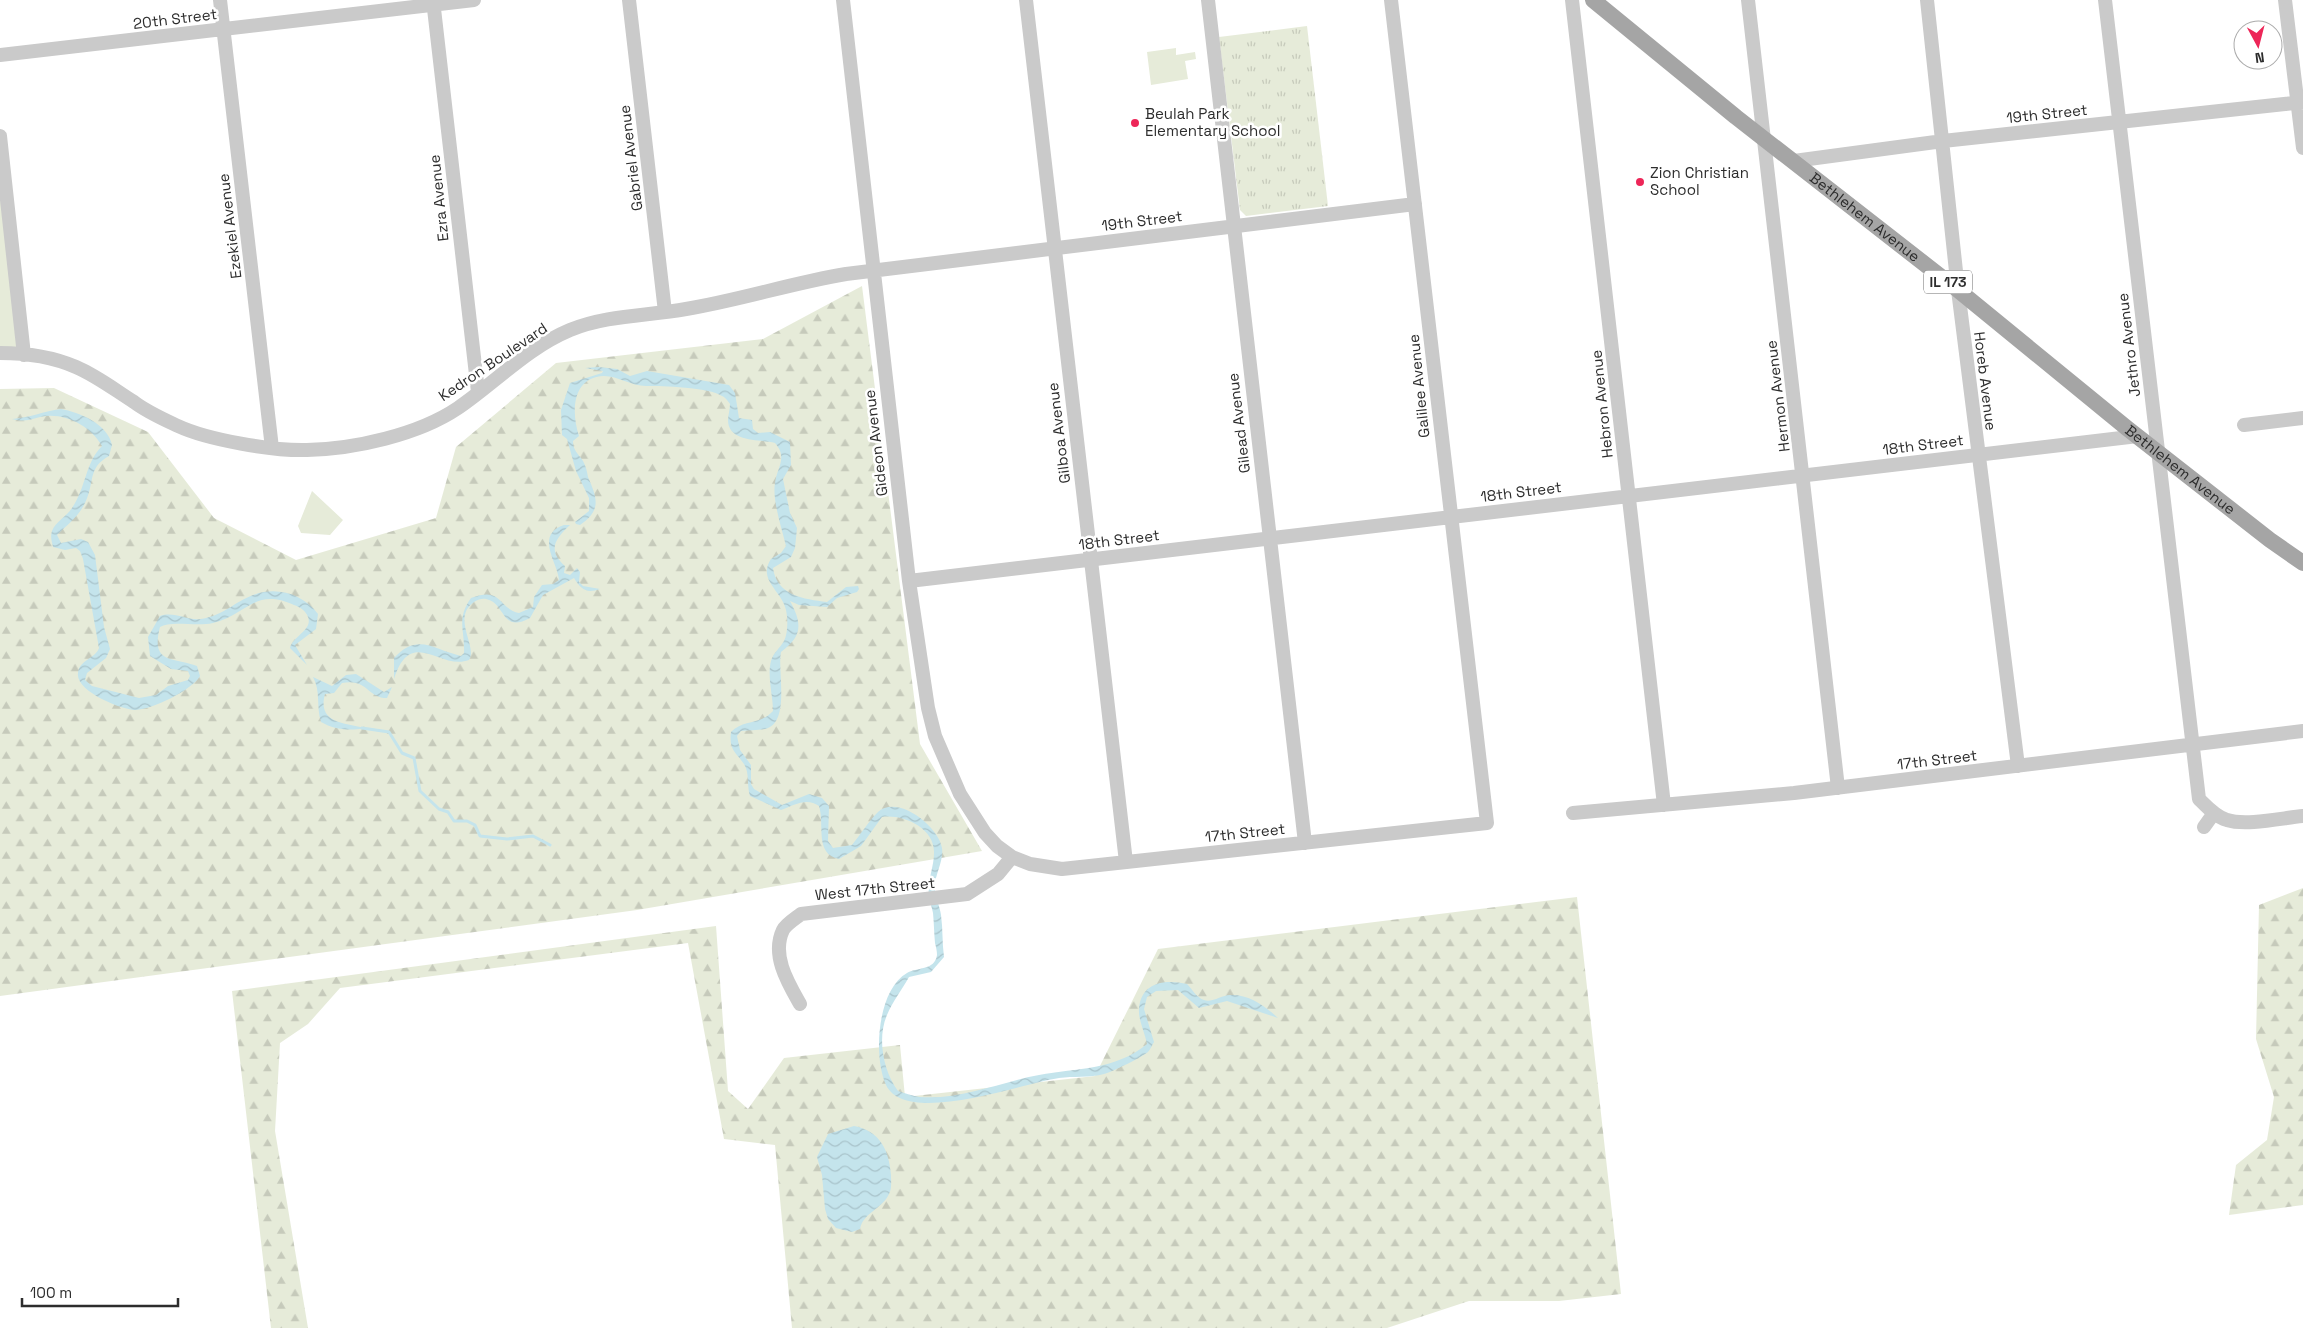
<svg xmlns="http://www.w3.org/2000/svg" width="2303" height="1328" viewBox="0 0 2303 1328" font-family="'Space Grotesk',sans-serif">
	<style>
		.grass { fill: url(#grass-tufts) }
		.forest { fill: url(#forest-firs) }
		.park { fill: #e6ebd9 }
		.water { fill: url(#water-waves) }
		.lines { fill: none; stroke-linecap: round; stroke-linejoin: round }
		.stream { stroke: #c4e4ec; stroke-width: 3 }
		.minor { stroke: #cacaca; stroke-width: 14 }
		.major { stroke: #a5a5a5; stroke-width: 16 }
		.poi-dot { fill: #ed2658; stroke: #fff; stroke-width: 2 }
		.labels { text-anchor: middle; stroke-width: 5; stroke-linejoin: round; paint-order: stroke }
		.shield { fill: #fff; stroke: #6c6c6c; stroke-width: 1 }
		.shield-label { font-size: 14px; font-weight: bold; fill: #2d2d2d }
		.street-label { font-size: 15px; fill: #2d2d2d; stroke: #fff }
		.poi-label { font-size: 15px; fill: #2d2d2d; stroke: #fff; text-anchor: start }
	</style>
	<defs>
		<pattern id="grass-tufts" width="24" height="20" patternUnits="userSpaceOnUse" patternTransform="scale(1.25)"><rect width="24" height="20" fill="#e6ebd9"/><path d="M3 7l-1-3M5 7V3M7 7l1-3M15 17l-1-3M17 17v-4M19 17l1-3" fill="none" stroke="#c6cabb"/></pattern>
		<pattern id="forest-firs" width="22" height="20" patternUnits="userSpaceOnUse" patternTransform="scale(1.25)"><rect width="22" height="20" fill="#e6ebd9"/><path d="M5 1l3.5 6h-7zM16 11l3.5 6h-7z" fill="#c6cabb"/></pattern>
		<pattern id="water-waves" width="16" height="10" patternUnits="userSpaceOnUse" patternTransform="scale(1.25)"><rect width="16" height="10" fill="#c4e4ec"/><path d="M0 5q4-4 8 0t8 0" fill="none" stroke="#a9c4cb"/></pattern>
	</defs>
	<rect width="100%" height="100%" fill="#fff"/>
	<path class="grass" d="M1307,26L1328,206L1246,216L1240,210L1219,37Z"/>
	<path class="forest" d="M862,286L920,744L982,851L637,910L0,996V389L54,388L148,432L214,518L296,560L436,518L456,447L556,363L763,339Z
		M2303,888V1205L2229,1215L2236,1165L2267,1140L2274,1097L2256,1039L2259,905Z
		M1577,897L1621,1294L1559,1301H1469L1387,1328H792L775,1145L724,1139L688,943L340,988L308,1024L280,1043L275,1131L308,1328H271L232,991L716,926L728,1091L748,1109L784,1058L900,1045L905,1097L1095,1076L1158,949Z"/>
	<path class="park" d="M1176,48V55L1195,52L1196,59L1185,61L1188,79L1151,85L1147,52Z
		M0,143L24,355L0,353Z
		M312,491L343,520L330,535L301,533L298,526Z"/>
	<path class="water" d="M599,367L617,369L630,376L647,371L729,385L735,393L739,418L752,420L753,429L758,433L770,432L790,442L791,465L783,479L790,513L797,528L795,548L791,557L773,568C777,596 804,599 827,602L846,587L858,586L859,589L857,592L837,598L827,607L799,605L790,601C802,623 803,636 781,652C777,671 791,723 765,729C758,730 749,730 741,731L737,736L740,750L751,765V784L754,789L782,805L809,794L822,798L829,806L828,841L833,848L852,845C860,835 869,821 878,812C898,794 939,827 942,848C944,862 934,875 935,889C935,898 940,906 941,915C943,929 942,943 944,957L931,972L909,977C902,990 892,1002 887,1015C877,1038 883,1071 898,1091C905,1093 913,1096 920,1097C961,1100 1000,1082 1039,1075C1077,1068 1116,1070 1147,1044C1145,1033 1138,1019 1139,1009C1141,982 1165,979 1187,984C1192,989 1197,998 1204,1000C1212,1003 1222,995 1230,995C1249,994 1265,1006 1278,1018L1227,1001L1199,1008L1178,990L1156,991L1147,997L1144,1009L1154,1042C1152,1045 1150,1050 1148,1052C1142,1057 1112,1072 1104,1074C1090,1078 1073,1076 1059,1078C1023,1083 906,1127 886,1085C873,1057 877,990 907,973C916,967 935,971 937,955C937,951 936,947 935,943C934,933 934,923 933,913C932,907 929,901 929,895C927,881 934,867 934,853C935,828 903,814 882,817L861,846L839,859C814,854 825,825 819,806C807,797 794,805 781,810L750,796C747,786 749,777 746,768C740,754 728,753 731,732C743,719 761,725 773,711C773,695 767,676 771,661C773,653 780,648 784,641C788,633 788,619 786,610C782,591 757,580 771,559L781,553L786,546C782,529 772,500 775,483C777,467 788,458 775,443C761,439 728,443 728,420C728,415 730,410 730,404C728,401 725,397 722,396C709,387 662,386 646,386C631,386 618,376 604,376C572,377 571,412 579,436L573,441C573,451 578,453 583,461C586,466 587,472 588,477C597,498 602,510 580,525L576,524L575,522L589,511V498L576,471L567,439L562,435L561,410L570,383L602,373L603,371L585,368Z
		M61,409C79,412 108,424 112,445L109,456C87,468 95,483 85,503C79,516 67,525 57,535L61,543L81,539L88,542L95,555L104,627L110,649L106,658L87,673L85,680L92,686L139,698L156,695L168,686L188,680L190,676L188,671L171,669L150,656L148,637L160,616C175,611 187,621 201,619C225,615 234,602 253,595C277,586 303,594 318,614L316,629L295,645L307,665L290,648C293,636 313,630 308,617C306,611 300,607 294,605C254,587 247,615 213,623C196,627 171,620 160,627C150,665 174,657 197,666L200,676C192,690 153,709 136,710C122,710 75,691 78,673C79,660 95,659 99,648L83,559L80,551L76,548L65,550L53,547C52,542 50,537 52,531C55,522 67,516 72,508C86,488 85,463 102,446C91,427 68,414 46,416C32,418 28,423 12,419C29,418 44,411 61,409Z
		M564,525H570C555,539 547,550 565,566L564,573L570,575L577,568L580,572L579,582L583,586L600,589C586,594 581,589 574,578L543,595L530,618C501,634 506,603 486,599C482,598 477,600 474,602C451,618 478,646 469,660C440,671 411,625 394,679V658C418,632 434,650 461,656L464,653C465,630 456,619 471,598C503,586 497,608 519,613L533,607L534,597L542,585L553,584L559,580C558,563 534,535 564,525Z
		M356,674L384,692L392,687L387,698C367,698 368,678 342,683L334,693L325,694C317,723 344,723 365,728C349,731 335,730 321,722C316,706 321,692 313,677L332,686L346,675Z
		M854,1126C880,1131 889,1150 891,1175C891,1180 892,1189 889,1194C882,1209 863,1213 860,1229L852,1232L836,1228L828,1219L825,1209L822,1175L817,1157L828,1134Z"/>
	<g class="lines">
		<path class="stream" d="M362,728L389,732L402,753L414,758L420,791L439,809L448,812L454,821H467L475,825L480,836L507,839L533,836L550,845"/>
		<path class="minor" d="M220,0L272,448
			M433,0L478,392
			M629,0L665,312
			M843,0L909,581L928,708L935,736L960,794L985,833L997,846L1012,857
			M1026,0L1126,862
			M1208,0L1305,843
			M1572,0L1664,805
			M1748,0L1838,788
			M1927,0L1958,290L2018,766
			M2105,0L2199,799C2207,807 2216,817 2227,820C2246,826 2282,818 2303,816
			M2285,0L2303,148
			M0,55L474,0
			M0,136L24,355
			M1794,161L1943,141L2303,102
			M0,353C25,353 53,357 76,367C97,376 115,390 134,402C147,412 163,419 178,426C208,440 273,451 307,450C354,449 418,435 458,408C496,382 527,348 570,330C607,315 647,316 686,309C740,300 792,283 846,274L1415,204
			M2244,425L2303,418
			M909,581L2138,436
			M1573,813L1794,793L2303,731
			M2204,827L2214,813
			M800,1004C788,983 771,955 783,930C786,924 796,918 801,914L967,894L998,874L1012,857L1030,864L1062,869L1487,823L1391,0"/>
		<path class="major" id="s1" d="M1593,0L1736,117L1958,290L2128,429L2270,540L2303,563"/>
	</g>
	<g class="poi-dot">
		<circle cx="1135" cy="123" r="5"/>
		<circle cx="1640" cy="182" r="5"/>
	</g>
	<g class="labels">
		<rect class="shield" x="1924" y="270.5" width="48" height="23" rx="4"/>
		<g class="shield-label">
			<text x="1948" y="287">IL 173</text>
		</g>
		<g class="street-label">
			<text transform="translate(175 19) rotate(-7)" y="5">20th Street</text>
			<text transform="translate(2047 114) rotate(-6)" y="5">19th Street</text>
			<text transform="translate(631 158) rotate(-97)" y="5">Gabriel Avenue</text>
			<text transform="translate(439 198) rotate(-96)" y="5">Ezra Avenue</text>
			<text dy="5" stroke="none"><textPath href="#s1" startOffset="348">Bethlehem Avenue</textPath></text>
			<text transform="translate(1142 221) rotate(-7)" y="5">19th Street</text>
			<text transform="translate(230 226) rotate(-97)" y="5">Ezekiel Avenue</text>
			<text transform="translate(2129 345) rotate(-97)" y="5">Jethro Avenue</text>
			<text transform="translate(493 362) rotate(-34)" y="5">Kedron Boulevard</text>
			<text transform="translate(1985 381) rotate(83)" y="5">Horeb Avenue</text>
			<text transform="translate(1419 386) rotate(-96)" y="5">Galilee Avenue</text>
			<text transform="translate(1778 396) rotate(-97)" y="5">Hermon Avenue</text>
			<text transform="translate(1602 404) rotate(-96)" y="5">Hebron Avenue</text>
			<text transform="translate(1239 423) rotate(-97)" y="5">Gilead Avenue</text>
			<text transform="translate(1059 433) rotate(-97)" y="5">Gilboa Avenue</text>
			<text transform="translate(876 443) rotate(-97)" y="5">Gideon Avenue</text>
			<text transform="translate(1923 445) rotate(-7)" y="5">18th Street</text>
			<text dy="5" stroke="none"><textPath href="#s1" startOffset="752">Bethlehem Avenue</textPath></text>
			<text transform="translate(1521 492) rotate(-7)" y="5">18th Street</text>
			<text transform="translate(1119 540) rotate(-7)" y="5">18th Street</text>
			<text transform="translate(1937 760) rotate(-7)" y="5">17th Street</text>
			<text transform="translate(1245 833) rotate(-6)" y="5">17th Street</text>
			<text transform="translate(875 889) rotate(-6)" y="5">West 17th Street</text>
		</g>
		<g class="poi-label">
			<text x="1145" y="119">Beulah Park<tspan x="1145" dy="17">Elementary School</tspan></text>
			<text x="1650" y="178">Zion Christian<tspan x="1650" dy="17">School</tspan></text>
		</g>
	</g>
	<g transform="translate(2258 45) rotate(173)"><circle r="24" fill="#ffffff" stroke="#ababab"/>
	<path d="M0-4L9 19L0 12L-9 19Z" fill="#ed2658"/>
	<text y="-8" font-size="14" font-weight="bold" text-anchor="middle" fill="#2d2d2d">N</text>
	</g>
	<path d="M22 1298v8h156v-8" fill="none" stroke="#2d2d2d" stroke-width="2.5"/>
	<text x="30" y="1298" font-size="15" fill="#2d2d2d" stroke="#ffffff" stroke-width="4" paint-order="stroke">100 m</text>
</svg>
